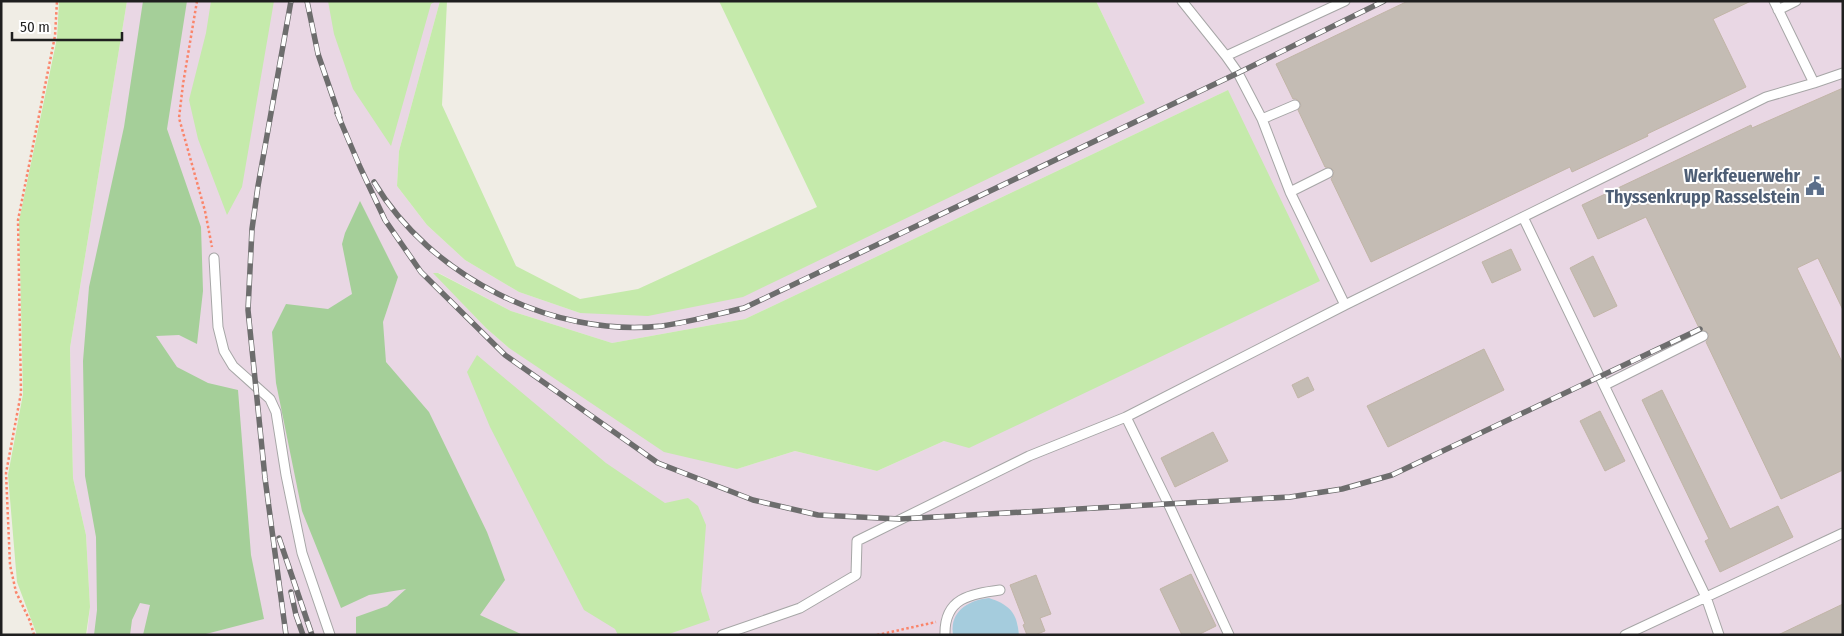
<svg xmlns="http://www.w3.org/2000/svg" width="1844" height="636" viewBox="0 0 1844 636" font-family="'Fira Sans Condensed',sans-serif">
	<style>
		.industrial { fill: #e9d7e4; fill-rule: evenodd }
		.grass { fill: #c5eaab }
		.forest { fill: #a5cf99 }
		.water { fill: #a5ccdd }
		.building { fill: #c4bcb4; stroke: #c1b5a7 }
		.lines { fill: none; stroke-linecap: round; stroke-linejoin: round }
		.lane-casing { stroke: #a6a6a6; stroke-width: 11 }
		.path { stroke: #fa856b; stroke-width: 2.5; stroke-dasharray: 2.5 2.5; stroke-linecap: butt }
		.lane { stroke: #fff; stroke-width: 9 }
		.rail-casing { stroke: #6d6d6d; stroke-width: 5.5 }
		.rail { stroke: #fff; stroke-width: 4; stroke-dasharray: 11; stroke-linecap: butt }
		.labels { text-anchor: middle; stroke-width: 4; stroke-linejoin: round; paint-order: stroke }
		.service-label { font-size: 18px; font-weight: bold; fill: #4e5e75; stroke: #fff; text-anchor: end }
	</style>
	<rect width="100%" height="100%" fill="#f0ede5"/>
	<path class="industrial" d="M127,1H440L399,151L397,186L427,225L465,260L519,292L580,313L1145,103L1096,1H1843V635H1019L1017,622L952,630L953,635H87L90,607L86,535L73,478L70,348ZM1228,90L944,441L877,471L795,451L737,469L509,348L486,328L434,273H439L511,311L612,343L745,319Z"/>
	<path class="grass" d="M59,1H127L70,348L73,478L86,535L90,607L86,635H37L17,582L8,475L23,394L19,221L57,38Z
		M211,1H274L242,187L227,215L198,139L189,100L206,33Z
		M328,1H436L431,4L391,146L353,89L334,34Z
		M440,1H447L442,105L516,266L580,299L638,289L817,207L719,1H1096L1145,103L743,297L648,316L580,313L519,292L465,260L427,225L397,186L399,151Z
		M1228,90L1320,281L969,448L944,441L877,471L795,451L737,469L664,452L509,348L486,328L433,273H438L511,311L612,343L745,319Z
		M477,355L606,463L665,503L688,498L698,506L706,525L701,591L710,620L666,635H618L615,629L584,610L490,427L467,372Z"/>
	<path class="forest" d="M143,1H187L167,129L201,227L203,291L197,344L179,335L156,336L177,367L208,383L238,390L251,555L264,619L202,635H143L150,605L140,603L132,620L130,635H94L97,610L96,537L85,476L83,361L89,287L124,127Z
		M360,201L398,277L383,322L386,362L429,412L487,532L505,580L480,615L523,635H356V617L387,606L406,589L369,595L341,608L302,511L276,383L272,332L286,304L328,309L352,294L342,244L345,233Z"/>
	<path class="water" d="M989,598C1010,605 1017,613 1019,635H953C949,611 969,600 989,598Z"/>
	<path class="building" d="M1408,1H1751L1713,19L1746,87L1647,134L1648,136L1572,172L1570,167L1371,262L1331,179L1333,176L1334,171L1331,168L1325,167L1298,110L1301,106L1300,102L1296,99H1293L1276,64Z
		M1843,88V310L1818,258L1797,268L1843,364V470L1781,499L1706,342L1708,339L1709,334L1706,331L1700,330L1646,217L1598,239L1582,205L1751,125L1752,128Z
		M1511,249L1521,270L1492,283L1482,262Z
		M1593,256L1617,306L1594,317L1570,268Z
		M1484,349L1504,390L1388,447L1367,406Z
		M1308,377L1314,390L1298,398L1292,385Z
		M1662,390L1730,529L1778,506L1793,537L1720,572L1705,541L1709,539L1642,400Z
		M1600,411L1625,461L1605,471L1580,421Z
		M1213,432L1228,461L1175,487L1161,458Z
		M1191,574L1216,626L1198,635H1182L1160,589Z
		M1036,575L1051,614L1040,618L1045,631L1035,635H1027L1023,625L1025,624L1010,585Z
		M1843,604V635H1778Z"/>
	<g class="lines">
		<g class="lane-casing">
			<path id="lane" d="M1182,1L1226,56
				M1345,1L1226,56L1238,73L1262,119L1290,192L1345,305L1766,97L1814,83
				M1774,1L1814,83L1843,73
				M1778,10L1796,1
				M1262,119L1295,105
				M1290,192L1328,173
				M1523,217L1706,597L1719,635
				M214,258L218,327L224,351L233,366L270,399L276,412L286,475L302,553L330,635
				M1605,385L1703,336
				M722,635L800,608L856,575L857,541L1029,456L1126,417
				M945,635C944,598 970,594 1000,590
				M1229,635L1168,503L1126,417L1345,305
				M1625,635L1843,533"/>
		</g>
		<path class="path" d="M197,1L183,84L179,118L205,211L212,247
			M34,635L30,621L16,592L10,565L6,473L21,393L18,220L55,36L57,1
			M877,635L936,622"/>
		<use href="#lane" class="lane"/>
		<g class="rail-casing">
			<path id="rail" d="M307,1L318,54L340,118
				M337,113L360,167L385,220L421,272L505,355L658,463L753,500L818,515L900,519L1290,497L1342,489L1392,475L1700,329
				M374,182C430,276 552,338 662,326C690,322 717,314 744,308L1238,73L1384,1
				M279,538L312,635
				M291,592L296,615L303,635
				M286,635L265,478L248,310L252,229L258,186L291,1"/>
		</g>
		<use href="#rail" class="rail"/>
	</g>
	<defs>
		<g id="civic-bare" transform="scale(1.5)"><path d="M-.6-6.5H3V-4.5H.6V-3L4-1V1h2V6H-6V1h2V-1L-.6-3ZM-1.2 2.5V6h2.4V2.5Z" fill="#5c6f8a" stroke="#fff" stroke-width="2.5" paint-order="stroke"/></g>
	</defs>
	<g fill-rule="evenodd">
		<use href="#civic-bare" x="1815" y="186"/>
	</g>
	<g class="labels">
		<g class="service-label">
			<text x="1800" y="182">Werkfeuerwehr<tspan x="1800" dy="21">Thyssenkrupp Rasselstein</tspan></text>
		</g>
	</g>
	<rect width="1844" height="636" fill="none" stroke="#1f1f1f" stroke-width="5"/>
	<path d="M12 32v8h110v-8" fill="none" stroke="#1f1f1f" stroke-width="2.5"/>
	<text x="20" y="32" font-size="15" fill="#1f1f1f" stroke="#ffffff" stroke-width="4" paint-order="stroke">50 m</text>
</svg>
